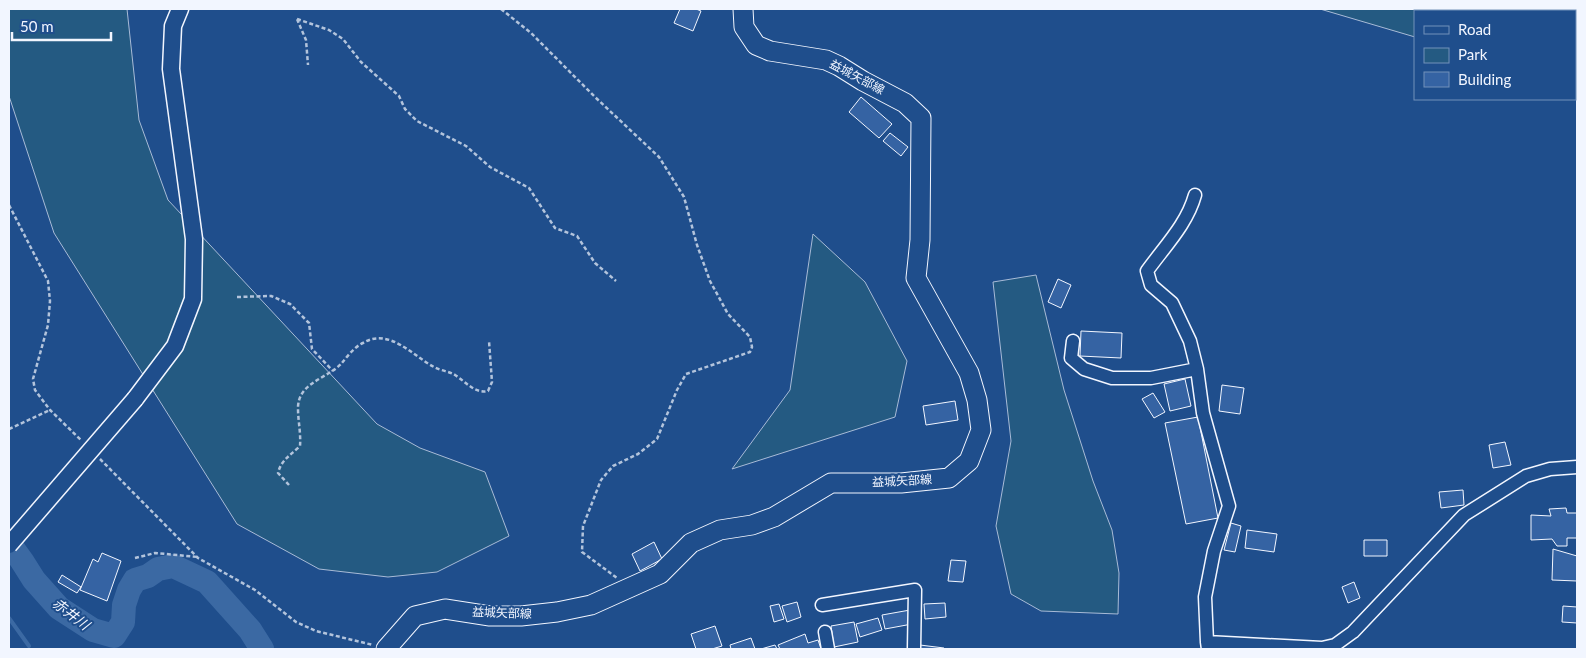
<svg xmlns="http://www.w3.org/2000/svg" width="1586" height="658" viewBox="0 0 1586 658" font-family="Lato,'Noto Sans JP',sans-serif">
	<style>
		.green { fill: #245a82; stroke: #a8bbd7 }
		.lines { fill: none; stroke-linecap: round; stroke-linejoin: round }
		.stream { stroke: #3b69a3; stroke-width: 4 }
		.river { stroke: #3b69a3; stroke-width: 24 }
		.building { fill: #3563a3; stroke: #f2f6ff }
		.street-casing { stroke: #f2f6ff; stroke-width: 15 }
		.secondary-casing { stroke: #f2f6ff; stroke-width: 19 }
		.primary-casing { stroke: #f2f6ff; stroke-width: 21 }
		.path { stroke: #b3c4dc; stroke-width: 2.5; stroke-dasharray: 4 2.5; stroke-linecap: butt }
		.street { stroke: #1f4e8c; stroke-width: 12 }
		.secondary { stroke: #1f4e8c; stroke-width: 16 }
		.primary { stroke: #1f4e8c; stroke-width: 19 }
		.secondary-bridge-casing { stroke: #f2f6ff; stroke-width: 19; stroke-linecap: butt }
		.secondary-bridge { stroke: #1f4e8c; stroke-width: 16 }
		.labels { text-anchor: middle; stroke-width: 4; stroke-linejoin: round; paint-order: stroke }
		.street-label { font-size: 12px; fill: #f2f6ff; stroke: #1f4e8c }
		.water-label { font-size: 14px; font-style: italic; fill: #f2f6ff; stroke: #1f4e8c }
	</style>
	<rect width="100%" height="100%" fill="#1f4e8c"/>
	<path class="green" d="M9,9H127L139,120L168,200L377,424L420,448L485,472L509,536L437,572L388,577L319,569L237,524L54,233L9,96Z
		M1320,9H1577V37H1575V11H1415V37Z
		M813,234L865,282L907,361L895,417L732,469L790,390Z
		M1036,275L1064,390L1093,481L1112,530L1119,573L1118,614L1041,611L1011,594L996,526L1011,441L993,282Z"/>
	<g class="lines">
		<path class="stream" d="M9,618L29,646"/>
		<path class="river" d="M9,543L22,561L34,580L59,608L93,630L114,636L123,622L124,605L129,590L135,580L148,576L158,569L173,566L207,582L250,630L262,649"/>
	</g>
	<path class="building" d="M680,9H696L701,11L693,31L674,23Z
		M861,97L892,124L879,138L849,112Z
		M890,133L908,147L901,156L883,141Z
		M1058,279L1071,285L1061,308L1048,302Z
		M1081,331L1122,333L1121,358L1080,356Z
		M1185,379L1191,406L1170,411L1164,384Z
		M1222,385L1244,388L1240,414L1219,411Z
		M1153,393L1165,412L1154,418L1142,399Z
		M955,401L958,420L926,425L923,406Z
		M1198,417L1218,518L1186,524L1165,423Z
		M1505,442L1511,465L1493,468L1489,445Z
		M1463,490L1464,505L1441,508L1439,492Z
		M1566,508L1567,513H1577V538H1567V546H1557L1552,539L1531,540V515L1551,516L1549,509Z
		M1231,523L1241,526L1235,552L1224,550Z
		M1247,530L1277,534L1274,552L1245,548Z
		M1364,540H1387V556H1364Z
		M654,542L662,559L640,571L632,554Z
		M1553,549L1577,556V581L1552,580Z
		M102,553L121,561L107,601L80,590L93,559L98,562Z
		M951,560L966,561L963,582L948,581Z
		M62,575L81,587L77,593L58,582Z
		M1354,582L1360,598L1348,603L1342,587Z
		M797,602L801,617L787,622L782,606Z
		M945,603L946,617L925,619L924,604Z
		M779,604L784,619L774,622L770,606Z
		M1563,606L1577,607V623L1562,622Z
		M910,610L912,624L885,629L882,615Z
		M878,618L882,630L860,637L856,624Z
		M854,622L858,642L834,647L831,626Z
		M715,626L722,646L712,649H696L691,634Z
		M805,634L808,643L818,640L821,649H780L778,645Z
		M751,638L755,649H731L730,645Z
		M775,645L777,649H761Z
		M920,645L944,648V649H920Z"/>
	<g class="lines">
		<g class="street-casing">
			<path id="street" d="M1195,195C1187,224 1165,246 1147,271L1151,285L1172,303L1190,341L1197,369L1203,413L1229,506L1214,551L1205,597L1207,642
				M1073,341L1071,358L1084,369L1112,378H1151L1197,369
				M822,605L915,590L914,649
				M825,632L828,649
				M1208,649L1207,642L1322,648L1335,645L1353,632L1464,515L1526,476L1550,469L1577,467"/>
		</g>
		<g class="secondary-casing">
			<path id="secondary" d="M135,399L175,346L193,299L194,239L171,69L173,26L180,9"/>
		</g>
		<g class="primary-casing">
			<path id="primary" d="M386,649L415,616L445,609L490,616H521L557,612L591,605L660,574L691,543L720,530L752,525L774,517L831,483H901L949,478L969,461L981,430L977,400L969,373L916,278L920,240L921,118L905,103L863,81L839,66L826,60L770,51L756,45L744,27L743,9"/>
		</g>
		<path class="path" d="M501,9L531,33L595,97L659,157L684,197L697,245L710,281L728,314L750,337L752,347L750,352L686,374L677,390L657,439L638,454L613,466L601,480L583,526L582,552L617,578
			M297,19L329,30L343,39L361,62L399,96L405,109L417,121L466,146L490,167L529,188L555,228L577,236L595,263L616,281
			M297,19L306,40L308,65
			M9,205L48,281L50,301L48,325L33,379L35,390L50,410L82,441
			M237,297L271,296L290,304L309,323L312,349L333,371
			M9,429L50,410
			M100,459L198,558L255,590L296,622L316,631L373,645
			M289,485L278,473C281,460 291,455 300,446C301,433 298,421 298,408C298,383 326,379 341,364C347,357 354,347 363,343C389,327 413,356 434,367C441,371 449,371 455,375C466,382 475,394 488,391L492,382L489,341
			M135,558L155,553L198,557"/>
		<use href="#street" class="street"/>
		<use href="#secondary" class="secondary"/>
		<use href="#primary" class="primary"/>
		<g class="secondary-bridge-casing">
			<path id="secondary-bridge" d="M9,545L135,399"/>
		</g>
		<use href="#secondary-bridge" class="secondary-bridge"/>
	</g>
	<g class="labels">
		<g class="street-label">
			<text transform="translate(857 77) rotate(28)" y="4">益城矢部線</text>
			<text transform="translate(902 481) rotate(-3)" y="4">益城矢部線</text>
			<text transform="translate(502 613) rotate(2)" y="4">益城矢部線</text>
		</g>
		<g class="water-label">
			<text transform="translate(71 614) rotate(37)" y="5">赤井川</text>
		</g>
	</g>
	<rect width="1586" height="658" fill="none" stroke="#f2f6ff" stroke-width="20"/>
	<rect x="1414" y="10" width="162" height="90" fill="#1f4e8c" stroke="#7391ba"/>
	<rect x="1424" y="26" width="25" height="8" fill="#1f4e8c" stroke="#7391ba"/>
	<text x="1458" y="35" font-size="15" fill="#f2f6ff">Road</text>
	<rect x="1424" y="48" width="25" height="15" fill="#245a82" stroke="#7391ba"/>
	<text x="1458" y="60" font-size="15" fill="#f2f6ff">Park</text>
	<rect x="1424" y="72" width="25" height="15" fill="#3563a3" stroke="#7391ba"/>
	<text x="1458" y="85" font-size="15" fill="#f2f6ff">Building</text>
	<path d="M12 32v8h99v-8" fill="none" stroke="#f2f6ff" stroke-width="2.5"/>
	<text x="20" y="32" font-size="15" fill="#f2f6ff" stroke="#1f4e8c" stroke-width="4" paint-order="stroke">50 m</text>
</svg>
